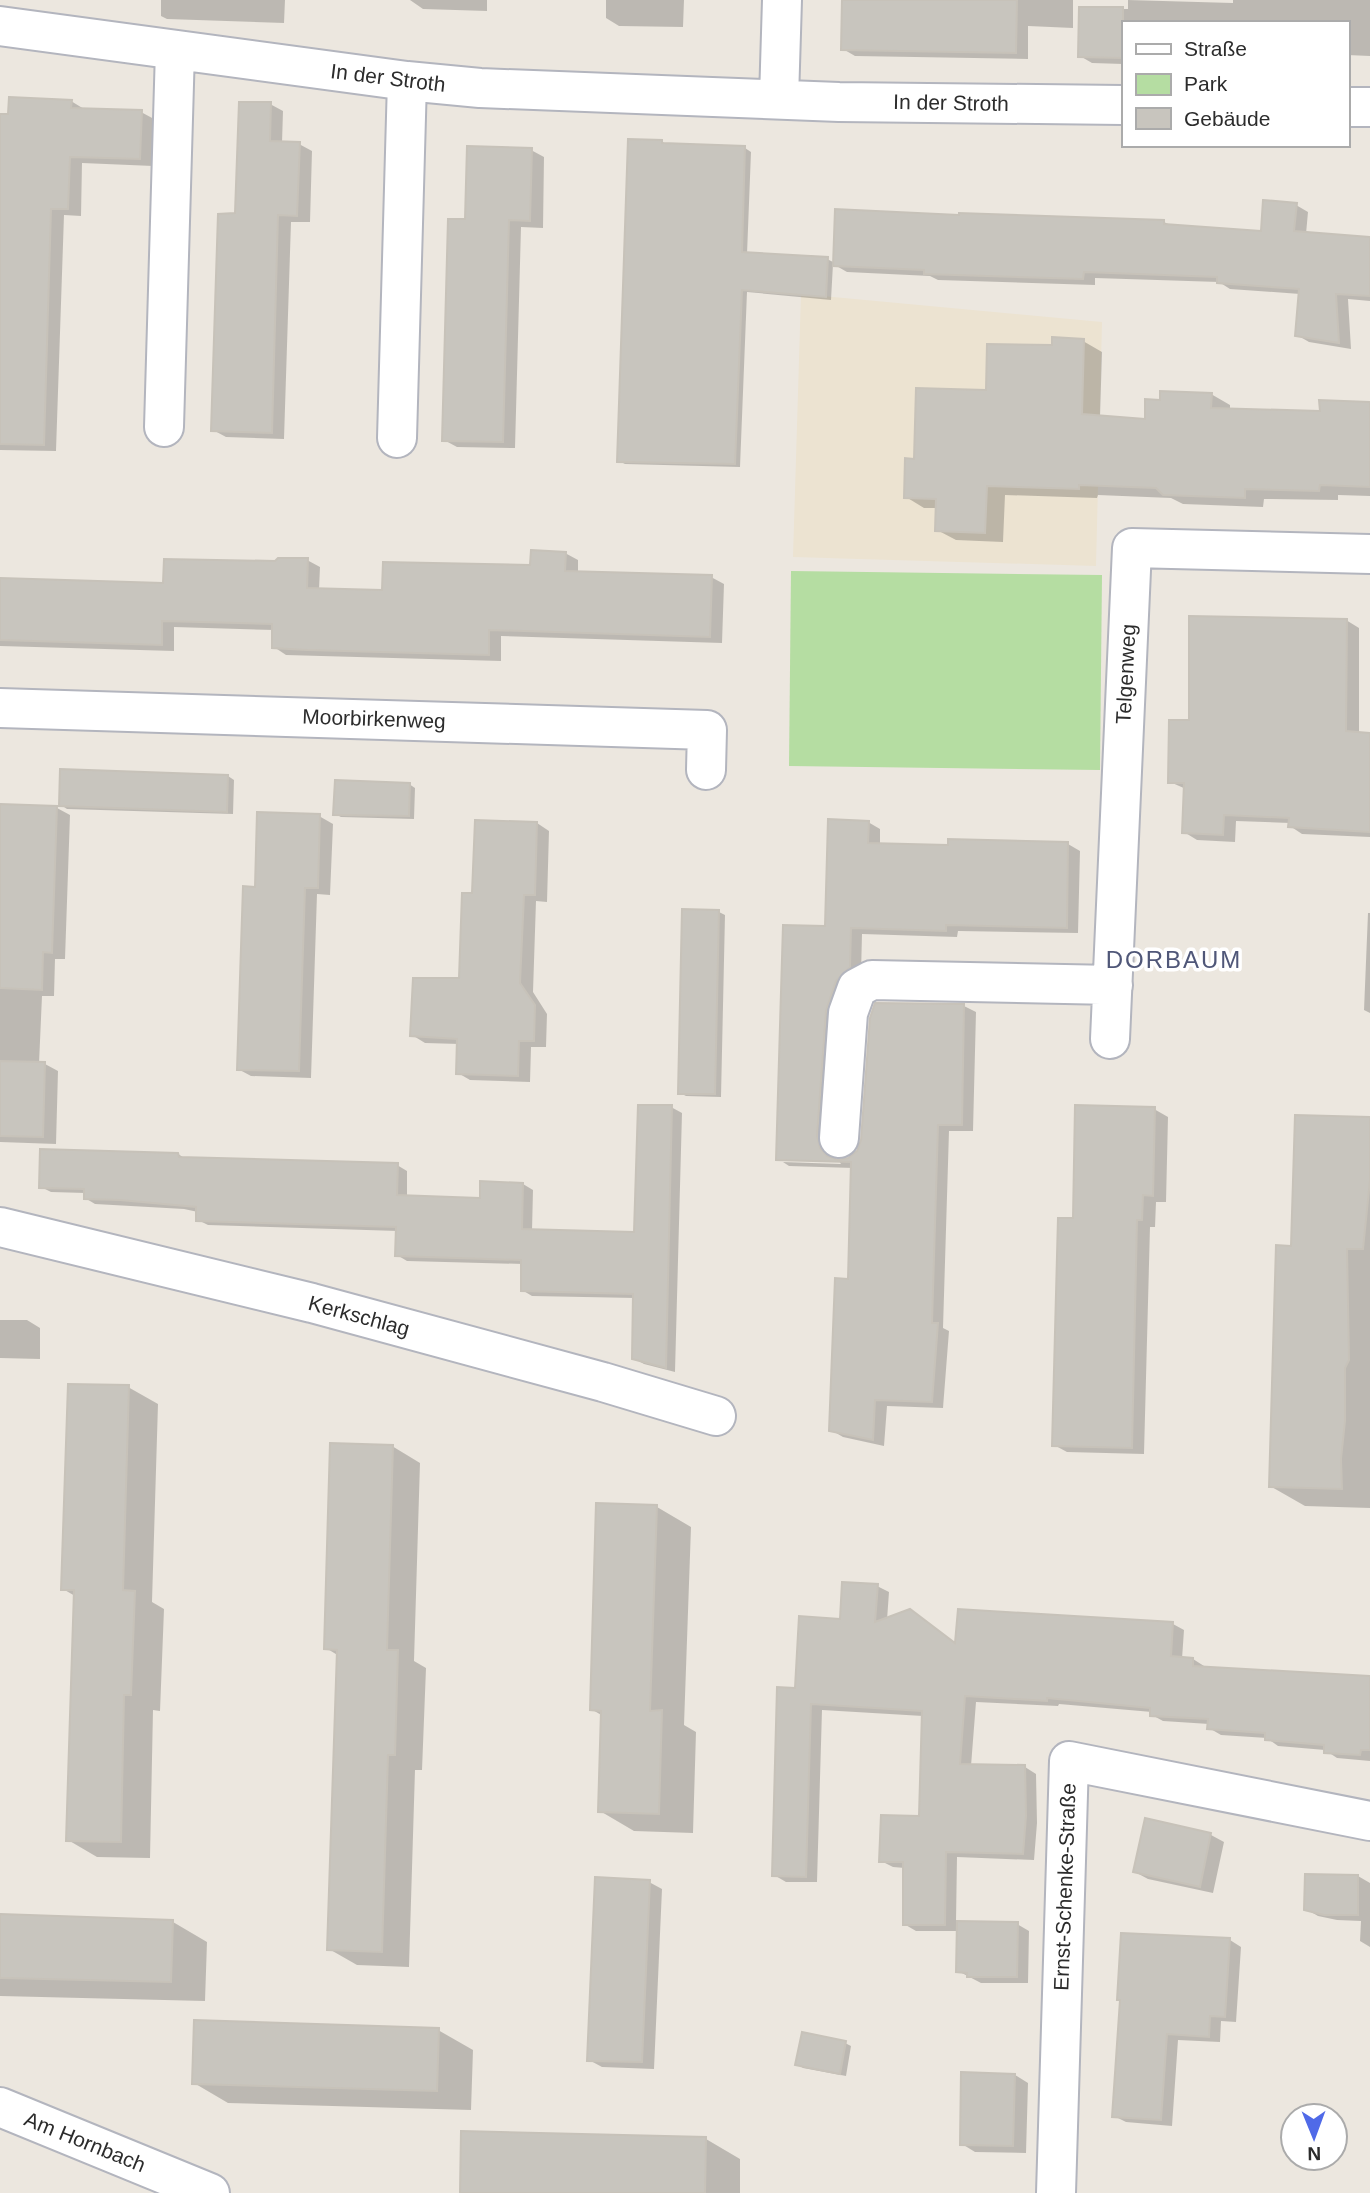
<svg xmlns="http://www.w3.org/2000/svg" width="1370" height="2193" viewBox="0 0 1370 2193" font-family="Arial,sans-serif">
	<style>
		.education { fill: #ece3d1 }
		.green { fill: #b5dda2 }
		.shadow { fill: #0003 }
		.building { fill: #c8c5be; stroke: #c7c2b9; stroke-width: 2 }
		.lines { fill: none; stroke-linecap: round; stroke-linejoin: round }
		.minor-casing { stroke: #b3b5be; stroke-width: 42 }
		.minor { stroke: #fff; stroke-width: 38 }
		.labels { text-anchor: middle; stroke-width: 7; stroke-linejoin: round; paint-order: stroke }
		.street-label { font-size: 21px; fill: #2c2c2c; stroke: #fff }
		.quarter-label { font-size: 24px; letter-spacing: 2px; fill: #505778; stroke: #fff }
	</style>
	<rect width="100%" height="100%" fill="#ece7df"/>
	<path class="education" d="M801,294L1102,322L1096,566L793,557Z"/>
	<path class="green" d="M791,571L1102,575L1100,770L789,766Z"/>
	<path class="shadow" d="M161,0H285L284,23L167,19L161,16Z
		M410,0H487V11L423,9Z
		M606,0H684L683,27L619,26L606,18Z
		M844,0H1073V28L1028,26V59L855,56L843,49Z
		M1128,0L1233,3V0H1370V56L1347,55V23H1123V64L1092,63L1080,56L1081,9H1128Z
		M71,101L84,109L141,112L154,119L153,166L82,163L81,216L64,215L56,451L0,450V116Z
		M270,104L283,111L282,143L299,144L312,151L310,222H291L284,439L226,437L213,430L237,215Z
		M661,141L668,145L745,148L751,152L747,254L827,259L835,263L960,217L1164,222L1172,226L1262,232L1296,205L1308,212L1306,234L1370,239V301L1348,299L1351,349L1309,342L1297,335L1300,294L1230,289L1219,282L1095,278V285L938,280L930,276L847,272L833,264L831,300L747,292L740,467L625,464L619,461Z
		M531,150L544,157L543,228L521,227L515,448L457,447L444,440L467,221Z
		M1083,341L1102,352L1100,417L1146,421L1161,402L1211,394L1230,405V410L1322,413L1370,404V496L1338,495V500L1264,499L1263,507L1183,504L1171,498L1098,495L1097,498L1005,495L1003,542L956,540L937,530L938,508H924L906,497L916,460L987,392L1054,347Z
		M565,553L578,560V573L711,577L724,584L722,643L501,636V661L321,656L286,655L274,647V630L174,627V651L0,646V580L165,585L276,563L307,560L320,567L319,590L384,592L532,567Z
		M1346,620L1359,628V734H1370V837L1302,834L1290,826V823L1236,821L1235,842L1197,840L1184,832L1186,789L1170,782L1191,722Z
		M62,771L228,776L234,780L233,814L67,809L61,805Z
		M409,784L415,788L414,819L341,817L335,814Z
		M0,805L57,808L70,815L65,959H55L54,996H42L39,1064H45L58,1071L56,1144L0,1142Z
		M319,816L333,824L330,895L317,894L311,1078L251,1076L238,1069L256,888Z
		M868,822L880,829V845L950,847V841L1068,844L1080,851L1078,933L958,931L957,937L862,934L861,974L829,1144L831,1157L835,1160L780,1159V1161L778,1159L826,928Z
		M537,823L549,831L547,902L536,901L533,992L547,1014L546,1047H531L530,1082L470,1080L458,1073L459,1044L425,1043L412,1035L460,980L474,895Z
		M719,912L725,915L721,1097L686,1096L680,1093Z
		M1368,913H1370V1013L1364,1010Z
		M964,1006L976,1012L973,1131H949L943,1328L949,1331L943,1408L887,1406L884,1446L843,1437L831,1430L849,1281L853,1168L789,1166L783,1162L841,1164L839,1161L849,1160L858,1152Z
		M671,1107L682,1113L675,1372L644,1364L633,1358L635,1298L532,1296L522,1290L523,1264L407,1261L397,1255L398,1231L208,1225L198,1220V1212L184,1209L95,1204L85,1198V1193L51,1192L41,1187L178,1154L186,1159L397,1165L407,1171V1197L481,1200L523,1184L533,1190L532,1231L636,1234Z
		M1154,1109L1168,1117L1166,1202H1156L1155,1227H1150L1144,1454L1067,1452L1054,1445L1074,1220Z
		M1370,1119V1508L1305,1506L1270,1486L1293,1247Z
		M0,1320H27L40,1328V1359L0,1358Z
		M128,1387L158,1404L152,1602L164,1609L160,1711L153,1710L150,1858L97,1857L68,1840L75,1596L63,1589Z
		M392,1446L420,1463L414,1661L426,1668L422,1770H415L409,1967L357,1965L329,1949L339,1656L326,1648Z
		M657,1507L691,1527L684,1725L696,1732L693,1833L634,1831L600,1811L603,1716L591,1709Z
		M877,1586L889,1592L887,1620L910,1611L957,1644L1173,1624L1184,1630L1182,1659H1193L1204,1666V1668L1370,1678V1761L1337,1758L1325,1750L1278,1746L1267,1738L1221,1735L1209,1728V1724L1163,1721L1152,1715V1712L1059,1704L1058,1706L976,1702L971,1766L1025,1767L1036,1774L1037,1823L1034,1860L957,1857L956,1922L1017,1924L1029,1931L1028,1983H981L958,1971L959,1931H916L904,1924L905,1868L893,1867L881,1861L921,1818L923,1716L822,1710L817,1882H786L774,1875L797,1690L842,1621Z
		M1146,1820L1211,1835L1224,1842L1213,1893L1148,1879L1135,1872Z
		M1358,1876L1370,1883V1947L1360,1941L1361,1921L1337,1920L1318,1916L1306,1909Z
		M649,1882L662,1889L654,2069L602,2067L589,2060Z
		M0,1916L173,1922L207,1942L205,2001L0,1996Z
		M1230,1940L1241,1947L1236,2022L1221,2021L1220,2042L1178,2040L1172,2126L1126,2122L1114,2116L1122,2001Z
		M438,2030L473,2050L471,2110L228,2103L194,2083Z
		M845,2043L851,2046L846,2076L803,2068L797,2064Z
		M1015,2075L1028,2083L1026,2153L975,2152L962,2144Z
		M706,2139L740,2159V2193H461Z"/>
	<path class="building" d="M842,0H1017L1016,53L841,50Z
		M1079,7H1123V58L1078,57Z
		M9,97L72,100L71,108L142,110L140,159L70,157L68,209H51L44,445L0,444V114H8Z
		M239,102H271L270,141L300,142L297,216L278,215L272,433L211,431L218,214L235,213Z
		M628,139L662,140V143L745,146L742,252L828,257L826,297L742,290L735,464L617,462Z
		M467,146L532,148L530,221L509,220L503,442L442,441L448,219H465Z
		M1263,200L1297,203L1294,231L1370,237V296L1336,294L1339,343L1295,336L1299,289L1217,283V277L1084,272L1083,279L924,274V270L833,266L835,209L959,215V213L1164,220V224L1261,231Z
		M1052,337L1084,339L1082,414L1145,419V399L1160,400V391L1212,393L1211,408L1320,411L1319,400L1370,402V487L1320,485L1319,491L1245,489V498L1163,495L1156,488L1079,485V489L987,486L985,533L935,531L936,499L904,498L905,458L914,459L916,388L986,390L987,344L1052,345Z
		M531,550L566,552L565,571L712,575L710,637L489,630V655L307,650L272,648V624L162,621V645L0,640V578L163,583L164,559L275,561L278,558H308L307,588L382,590L383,562L530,565Z
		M1189,616L1347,619L1346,731L1370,733V832L1288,827L1289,818L1224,815L1223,835L1182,833L1184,783H1168L1169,720H1189Z
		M60,769L228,775L227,812L59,806Z
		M335,780L410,783L409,816L333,815Z
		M0,804L57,806L52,953L43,952L42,990L0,988Z
		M257,812L320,814L318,888H305L299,1071L237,1070L243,886L255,887Z
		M828,819L869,821L868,843L948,845V839L1068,842L1067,928L946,925V931L851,928L850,967L836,981L826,1011L817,1136L820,1148L827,1156L838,1160L848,1158L857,1151L861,1140L870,1018L875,1003L964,1004L962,1125H938L932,1323H938L932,1402L875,1400L873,1440L829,1431L835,1278L848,1279L851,1162L776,1160L783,925L825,926Z
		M475,820L537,822L535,895H524L520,983L535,1005L534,1041H519L518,1076L456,1074L457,1039L410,1036L413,978H459L462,893H472Z
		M682,909L719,910L715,1094H678Z
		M0,1061L45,1062L43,1137L0,1136Z
		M638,1105H672L666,1368L632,1359L633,1294L521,1291V1260L395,1256L396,1227L196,1221V1207L120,1200L84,1199V1189L39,1188L40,1149L178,1153L179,1157L398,1163L397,1195L480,1198V1181L523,1183L522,1229L634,1232Z
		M1075,1105L1155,1107L1153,1196L1143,1195L1142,1220H1137L1132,1448L1052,1446L1058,1218H1073Z
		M1295,1115L1370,1117V1180L1363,1249H1347L1349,1360L1345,1368V1421L1341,1459L1342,1489L1269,1487L1276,1245L1291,1246Z
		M68,1384L129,1385L123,1590L135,1591L131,1695H124L121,1842L66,1841L74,1590H61Z
		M330,1443L393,1445L387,1650H398L395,1755H388L382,1952L327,1950L337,1650L324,1649Z
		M596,1503L657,1505L650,1711L662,1710L659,1814L598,1812L601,1711L590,1710Z
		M842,1582L878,1584L875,1622L910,1609L955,1643L958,1609L1173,1622L1171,1656L1193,1658V1666L1370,1676V1750H1361L1360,1755L1324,1753V1745L1265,1740V1733L1207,1729L1208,1719L1150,1716V1708L1047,1698V1701L965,1696L960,1764L1025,1765L1026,1816L1023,1854L946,1852L945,1925H903V1862H879L881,1815L919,1816L922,1711L811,1704L806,1877L772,1876L777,1687L795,1688L799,1616L840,1619Z
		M1145,1818L1211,1833L1200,1887L1133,1872Z
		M1305,1874L1358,1875V1915H1324L1304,1910Z
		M595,1877L650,1880L642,2062L587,2061Z
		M0,1914L173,1920L171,1982L0,1978Z
		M957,1921L1018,1922L1017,1977H967V1973L956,1972Z
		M1121,1933L1230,1938L1225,2017L1210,2016L1209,2037L1167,2034L1161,2120L1112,2117L1120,2000H1117Z
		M194,2020L439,2028L437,2091L192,2084Z
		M802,2032L846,2041L840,2074L795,2065Z
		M961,2072L1015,2074L1013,2146L960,2145Z
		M461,2131L706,2137L705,2193H460Z"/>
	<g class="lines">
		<g class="minor-casing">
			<path id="minor" d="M0,26L407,81L480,88L839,102L1123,105
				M779,99L782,0
				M1347,107H1370
				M164,427L175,50
				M397,438L407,81
				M0,708L707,730L706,770
				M1110,1039L1132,548L1370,554
				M839,1138L848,1013L857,988L872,980L1113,985
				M0,1227L312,1303L603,1382L716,1416
				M0,2107L210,2193
				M1056,2193L1069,1761L1370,1821"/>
		</g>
		<use href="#minor" class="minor"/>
	</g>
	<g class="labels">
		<g class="street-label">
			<text transform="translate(388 78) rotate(7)" y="7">In der Stroth</text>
			<text transform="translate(951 103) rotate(1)" y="7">In der Stroth</text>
			<text transform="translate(1126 674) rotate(-87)" y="7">Telgenweg</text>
			<text transform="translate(374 719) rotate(2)" y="7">Moorbirkenweg</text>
			<text transform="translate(359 1316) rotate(15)" y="7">Kerkschlag</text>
			<text transform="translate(1065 1887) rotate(-88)" y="7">Ernst-Schenke-Straße</text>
			<text transform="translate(85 2142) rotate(22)" y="7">Am Hornbach</text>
		</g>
		<g class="quarter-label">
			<text x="1174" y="968">DORBAUM</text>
		</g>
	</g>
	<rect x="1122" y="21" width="228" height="126" fill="#ffffff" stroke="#ababab" stroke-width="2"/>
	<rect x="1136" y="44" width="35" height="10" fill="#ffffff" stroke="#ababab" stroke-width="2"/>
	<text x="1184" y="56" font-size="21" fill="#2c2c2c">Straße</text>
	<rect x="1136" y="74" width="35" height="21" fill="#b5dda2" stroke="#ababab" stroke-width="2"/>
	<text x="1184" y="91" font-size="21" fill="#2c2c2c">Park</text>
	<rect x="1136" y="108" width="35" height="21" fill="#c8c5be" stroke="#ababab" stroke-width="2"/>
	<text x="1184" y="126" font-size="21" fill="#2c2c2c">Gebäude</text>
	<g transform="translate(1314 2137) rotate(179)"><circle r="33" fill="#ffffff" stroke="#ababab" stroke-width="2"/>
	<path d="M0-5L12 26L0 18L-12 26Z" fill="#506ae8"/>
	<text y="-10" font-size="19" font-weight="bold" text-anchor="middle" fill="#2c2c2c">N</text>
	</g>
</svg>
